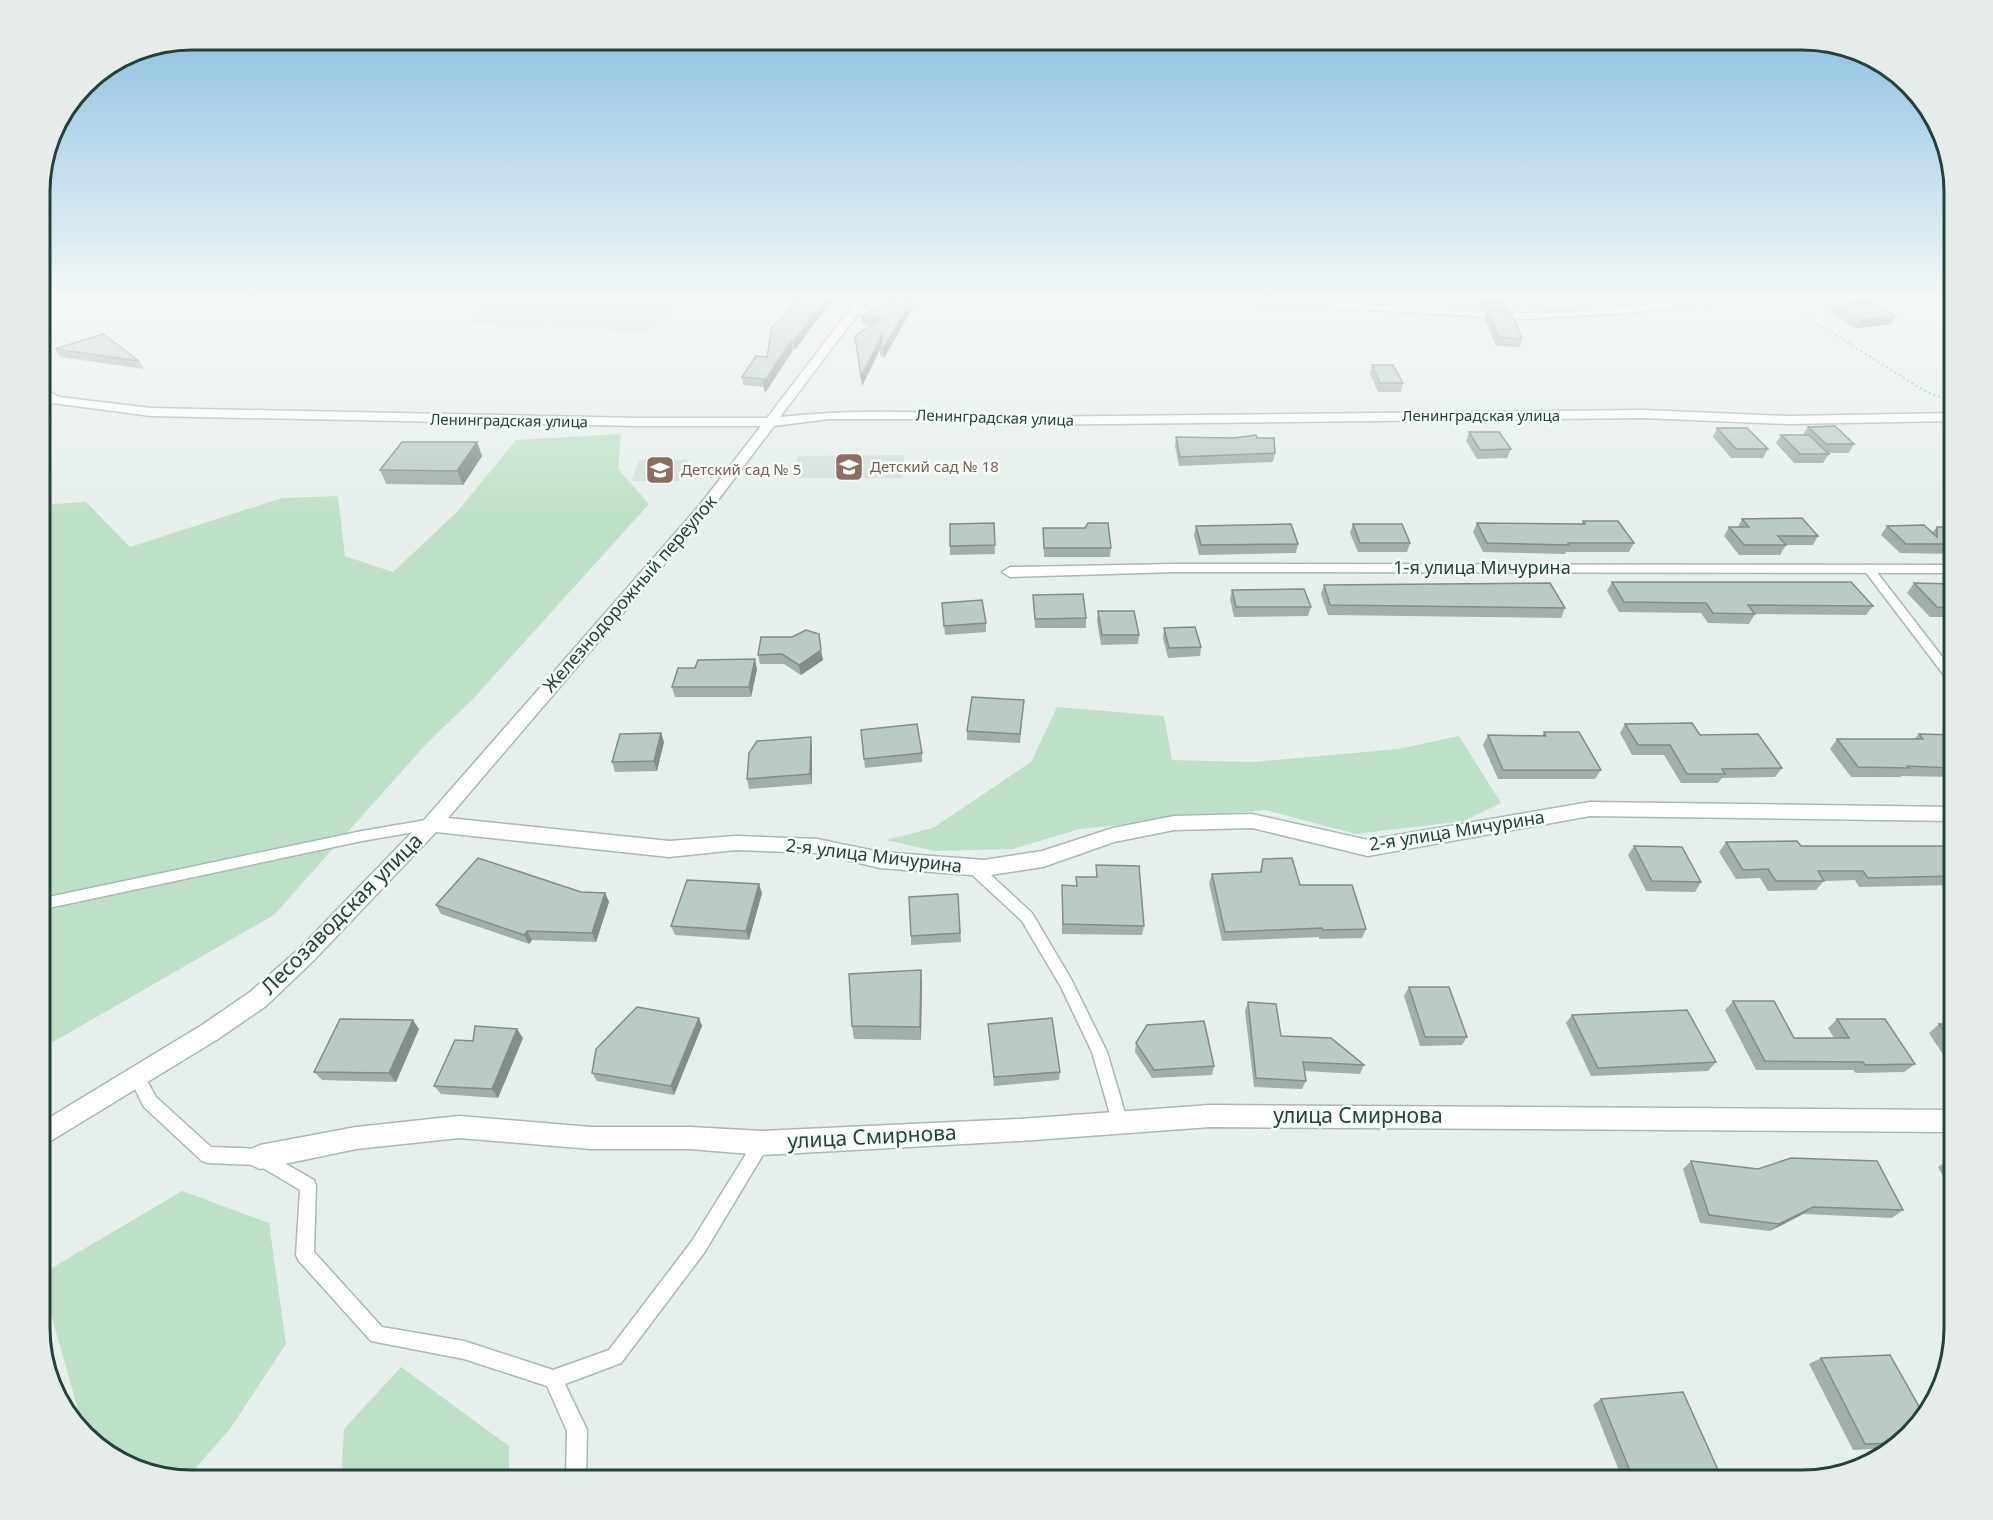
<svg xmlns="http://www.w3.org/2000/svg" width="1993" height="1520" viewBox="0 0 1993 1520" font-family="'Noto Sans',sans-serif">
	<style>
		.built { fill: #d4dfda }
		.green { fill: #bfe0c8 }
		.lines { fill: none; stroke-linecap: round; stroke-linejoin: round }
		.service-casing { stroke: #a8b8b2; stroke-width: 3 }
		.minor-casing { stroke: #a8b8b2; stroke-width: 3 }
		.path { stroke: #86b3a5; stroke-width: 2; stroke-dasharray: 2 3; stroke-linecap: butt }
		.service { fill: #fff; fill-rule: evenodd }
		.minor { fill: #fff; fill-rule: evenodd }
		.wall { fill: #a1aea9 }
		.shaded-wall { fill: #838d89 }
		.building { fill: #bbcac4; stroke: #838d89; stroke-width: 1.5 }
		.labels { text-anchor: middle; stroke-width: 5; stroke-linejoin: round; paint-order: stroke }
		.far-street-label { font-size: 15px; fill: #24423a; stroke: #f7fbf9 }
		.far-education-label { font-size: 15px; fill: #785e54; stroke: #f7fbf9; text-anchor: start }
		.street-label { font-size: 18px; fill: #24423a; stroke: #f7fbf9 }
		.near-street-label { font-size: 21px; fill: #24423a; stroke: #f7fbf9 }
		.rim { fill: none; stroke: #24423a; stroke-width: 3 }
	</style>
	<rect width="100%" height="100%" fill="#e6efeb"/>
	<path class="built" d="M495,299H693L648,332L468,324Z
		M904,455L902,478H793L798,456Z
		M640,459L688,460L679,481H631Z"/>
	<path class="green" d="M621,434L618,469L649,504L472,700L426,744L274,915L39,1050V505L86,502L130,547L282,498L338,496L345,556L393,572L458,511L516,440Z
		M1057,707L1164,716L1172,760L1253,762L1398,749L1459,736L1501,803L1464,821L1356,834L1265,810L1080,829L1013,849L934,851L886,840L933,828L1031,762Z
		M182,1191L269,1223L286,1344L230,1429L185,1480L142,1473L98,1449L84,1431L40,1275Z
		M401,1367L509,1446V1481H341L344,1429Z"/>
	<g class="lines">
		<g class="service-casing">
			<path id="service" d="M1786,299H1793L1788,305L1784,303Z
				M56,398L60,400L59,402L39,407V402Z
				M1868,565L1872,566L1954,672V684L1950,683L1864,570L1863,568Z
				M432,819L436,821L438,824L436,827L432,829L362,841L39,910V899L362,831Z
				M973,862L978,863L1032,913L1071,979L1107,1052L1128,1123L1126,1128L1120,1131L1114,1128L1092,1052L1061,987L1022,921L968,871L966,867L968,863Z
				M137,1070L142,1072L156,1097L211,1147L260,1149L314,1180L316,1186L314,1252L382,1327L464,1341L553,1370L609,1350L692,1241L756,1138L762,1135L768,1138L770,1143L704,1253L621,1363L565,1384L587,1430L586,1481H566L567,1431L547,1386L464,1359L371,1341L299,1261L296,1255L300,1190L258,1165L208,1163L202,1161L144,1107L129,1077L132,1072Z"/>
		</g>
		<g class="minor-casing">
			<path id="minor" d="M52,299H67L39,312V305Z
				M858,299H869L780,417C859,408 936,412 1015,417L1644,410L1789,416L1954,413V421L1789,424L1644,418L1015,425L922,419H829L774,426L709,512L448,818L669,841L736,836L817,839L880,852L984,860L1042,851L1113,828L1174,816L1252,814L1368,840L1590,802L1954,807V821L1590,816L1368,856L1252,828L1174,830L1114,842L1043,867L984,876L880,868L817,853L736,850L669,857L436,832L313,961L266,1006L218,1039L39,1148V1124L202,1025L250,992L299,949L425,819L699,506L761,426H638L151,416L52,403L39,395V386L59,397L151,408L638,418H767Z
				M1231,299C1328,299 1425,311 1522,313C1592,314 1661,299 1731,299L1726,302L1626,313L1523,319L1236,302Z
				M1176,564L1954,565V573L1176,572L1010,577L1002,572L1010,567Z
				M1210,1105L1954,1110V1132L1210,1127L1020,1141L762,1155L690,1149H591L459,1138L356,1149L260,1169L251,1165L248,1157L251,1149L260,1145L356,1127L459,1116L591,1127H690L762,1131L1020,1119Z"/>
		</g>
		<path class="path" d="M1797,311L1920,388L1933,395L1954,400"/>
		<use href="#service" class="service"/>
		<use href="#minor" class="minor"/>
	</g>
	<path class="wall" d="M1476,299H1508L1505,310L1480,309Z
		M889,304L884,358L880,356V349L862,386L856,344L871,325L862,324L861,316Z
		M1833,305L1891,324L1856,328L1829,313Z
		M1487,311L1522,339L1520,347L1496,346L1484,319Z
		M813,325L795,350H793L765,393L764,387L743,385L742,377Z
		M55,349L139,361L144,369L61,357Z
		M1372,365L1403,383L1401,392H1378L1370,374Z
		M1808,427L1854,444L1849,453H1828L1829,454L1823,463H1794L1776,443L1781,435H1803Z
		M1717,428L1768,449L1763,458H1731L1713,437Z
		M1469,432L1511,449L1507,458L1477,459L1466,441Z
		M1176,437L1257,438L1275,453L1273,462L1179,466L1175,446Z
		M477,442L482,456L463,485L386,484L380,470Z
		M1742,519L1818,536L1813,545H1786L1780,555H1739L1724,536L1729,527H1738Z
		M1583,521L1634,543L1629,552H1566L1565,554L1483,552L1473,532L1477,523L1582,524Z
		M994,523L995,554L950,555V546Z
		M1353,524L1410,543L1407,552H1358L1350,533Z
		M1196,526L1298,544L1296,553L1199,555L1194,535Z
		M1887,526L1932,533L1937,527H1954V554L1900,553L1881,535Z
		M1043,528L1111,548L1110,557H1044Z
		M1612,582L1873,606L1866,615L1755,614L1749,624L1708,623L1701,613L1619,612L1607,591Z
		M1914,583L1954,584V617H1930L1907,593Z
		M1324,585L1565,608L1561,618L1328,615L1321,594Z
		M1232,590L1311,607L1308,616L1234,617L1230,599Z
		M1033,595L1086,618V628H1035Z
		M942,603L986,623V632L945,635Z
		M1098,611L1139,635L1138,644L1101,645L1097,621Z
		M1164,628L1201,647L1200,656L1168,658L1163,638Z
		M761,637L823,660L801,675L784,664H760L758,655Z
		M757,669L751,697H675L672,687Z
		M1024,700L1020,743L967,740V731Z
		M1625,724L1700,735L1782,768L1775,777L1722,778L1718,783H1681L1664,755H1632L1620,733Z
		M861,730L922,753V762L865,768Z
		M1544,732L1601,770L1595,779H1498L1483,745L1488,735L1542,736Z
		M661,733L664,742L657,771L615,772L612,762Z
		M1919,734L1954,735V777L1902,776L1900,777H1851L1830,749L1837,739H1914Z
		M812,747V784L749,789L747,779Z
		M1726,842L1801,846H1954V885L1859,887L1855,880L1824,881L1816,890L1768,891L1760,878L1736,879L1719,852Z
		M1634,846L1701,882L1695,892L1646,891L1628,855Z
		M1263,859L1366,929L1362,938L1319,939V937L1222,941L1209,883L1212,874L1260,872Z
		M1096,865L1144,926L1142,935L1062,934V885L1076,886V877H1096Z
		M581,892L605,893L609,902L596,942L532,940L529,944L441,914L436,905Z
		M762,893L749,940L675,935L671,926Z
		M958,894L961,942L911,945V936Z
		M921,970L922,983L921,1040L854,1039L852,1026Z
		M1409,987L1467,1037L1462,1045L1420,1046L1404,996Z
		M1733,1001L1794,1038H1834L1828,1028L1837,1019L1915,1064L1904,1072L1856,1073L1853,1070H1756L1725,1010Z
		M1248,1002L1281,1036L1364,1065L1360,1074L1304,1071L1306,1081L1302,1089L1254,1087L1245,1011Z
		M1572,1015L1716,1062L1708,1071L1591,1076L1566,1023Z
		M699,1018L702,1026L674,1095L597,1081L592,1073Z
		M988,1024L1060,1072L1059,1080L994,1086Z
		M1939,1024H1954V1071L1929,1033Z
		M419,1029L396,1082L322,1080L314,1072Z
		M523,1038L498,1098L441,1094L434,1086L473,1041Z
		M1136,1043L1214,1066L1212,1075L1152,1078L1135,1052Z
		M1950,1159H1954V1196L1938,1167Z
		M1691,1161L1903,1210L1892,1218L1803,1214L1770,1231L1700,1223L1683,1169Z
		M1821,1358L1922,1422L1890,1448L1853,1450L1809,1364Z
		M1601,1399L1723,1481H1623L1593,1405Z"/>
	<path class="shaded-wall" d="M828,299H836L813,325L795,350L794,342L812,317Z
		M913,299H918L884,358L883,349Z
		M1896,316L1891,324L1856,328L1861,320Z
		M883,333L884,341L862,386L861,377Z
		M791,341L793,350L765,393L763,384Z
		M477,442L482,456L463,485L457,471Z
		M821,650L823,660L801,675L799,665Z
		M755,659L757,669L751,697L749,687Z
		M661,733L664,742L657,771L654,761Z
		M811,737L812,747V784L810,774Z
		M759,884L762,893L749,940L746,931Z
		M605,893L609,902L596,942L592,933Z
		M527,931L532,940L529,944L524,935Z
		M921,970L922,983L921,1040L920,1027Z
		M699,1018L702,1026L674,1095L671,1086Z
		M413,1020L419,1029L396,1082L389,1073Z
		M517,1029L523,1038L498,1098L492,1089Z
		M1813,1207L1803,1214L1770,1231L1779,1224Z"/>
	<path class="building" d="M794,299H828L812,317L794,342L791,341L763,384L764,379L742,377L756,356L767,357L772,327L793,307Z
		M890,299H913L883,349L880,348L883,333L861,377L855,336L881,318L861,316L889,304Z
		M1868,301L1896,316L1861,320L1833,305Z
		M1487,311L1511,312L1522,339L1499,337Z
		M103,334L139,361L55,349Z
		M1372,365H1393L1403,383H1380Z
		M1835,426L1854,444H1826L1808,427Z
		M1717,428H1747L1768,449H1736Z
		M1469,432H1499L1511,449L1480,450Z
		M1256,435L1257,438H1274L1275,453L1180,457L1176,437L1234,438Z
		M1781,435H1809L1829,454H1800Z
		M402,442H477L457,471L380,470Z
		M1802,518L1818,536H1778L1786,545H1744L1729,527H1749L1742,519Z
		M1583,521H1618L1634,543H1568L1569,545L1487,543L1477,523L1585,524Z
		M994,523L995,545L950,546V524Z
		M1088,523H1108L1111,548H1044L1043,528H1085Z
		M1291,524L1298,544L1201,545L1196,526Z
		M1353,524H1402L1410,543H1360Z
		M1924,525L1937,537V527H1954V544H1906L1887,526Z
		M1612,582H1851L1873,606L1748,605L1755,614L1713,613L1706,603L1624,602Z
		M1550,583L1565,608L1330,605L1324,585Z
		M1914,583L1954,584V608L1937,607Z
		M1304,589L1311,607H1236L1232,590Z
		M1083,594L1086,618L1035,619L1033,595Z
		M982,600L986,623L944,626L942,603Z
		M1098,611H1134L1139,635H1102Z
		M1195,627L1201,647L1169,648L1164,628Z
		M806,630L819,634L821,650L799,665L782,654L758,655L761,637H792Z
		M755,659L749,687H672L678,668H695L698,660Z
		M972,697L1024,700L1020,734L967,731Z
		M1692,723L1700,735L1758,734L1782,768L1722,769L1725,774H1687L1670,745H1638L1625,724Z
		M917,724L922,753L864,759L861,730Z
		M1544,732H1579L1601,770H1503L1488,735L1546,736Z
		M661,733L654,761L612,762L620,734Z
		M1919,734L1954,735V768L1907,766L1909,768L1858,767L1837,739H1923Z
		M811,737L810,774L747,779L749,753L757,741Z
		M1797,841L1801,846H1954V876L1868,878L1863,871H1818L1824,881H1776L1768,869L1743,870L1726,842Z
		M1634,846L1682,847L1701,882L1652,881Z
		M478,858L581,892L605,893L592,933L527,931L524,935L436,905Z
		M1292,858L1300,885H1352L1366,929L1323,930L1322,928L1225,932L1212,874L1261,872L1263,859Z
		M1096,865L1139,866L1144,926L1063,924L1062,885L1077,886L1076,877H1097Z
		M687,880L759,884L746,931L671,926Z
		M958,894L960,933L911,936L909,897Z
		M921,970L920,1027L852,1026L849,974Z
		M1409,987H1449L1467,1037H1425Z
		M1733,1001H1774L1794,1038H1849L1837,1019H1885L1915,1064L1865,1065L1863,1062L1765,1061Z
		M1248,1002L1276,1004L1281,1036L1331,1038L1364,1065L1303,1062L1306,1081L1256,1078Z
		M637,1007L699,1018L671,1086L592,1073L596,1049Z
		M1687,1010L1716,1062L1598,1068L1572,1015Z
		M1052,1018L1060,1072L994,1077L988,1024Z
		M340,1019L413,1020L389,1073L314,1072Z
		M1204,1021L1214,1066L1154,1070L1136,1043L1147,1025Z
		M1939,1024H1954V1046Z
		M475,1026L517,1029L492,1089L434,1086L455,1040L473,1041Z
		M1791,1158L1877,1161L1903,1210L1813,1207L1779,1224L1709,1215L1691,1161L1758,1169Z
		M1950,1159H1954V1167Z
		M1890,1355L1925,1417L1922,1422L1896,1443L1865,1444L1821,1358Z
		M1683,1392L1723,1481H1634L1601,1399Z"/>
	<linearGradient id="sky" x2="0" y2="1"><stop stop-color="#84bce0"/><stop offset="0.58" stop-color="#f4f8f6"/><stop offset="1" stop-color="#f4f8f6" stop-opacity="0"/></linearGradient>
	<rect width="1993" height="512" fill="url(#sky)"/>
	<defs>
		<g id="school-square" transform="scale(1.5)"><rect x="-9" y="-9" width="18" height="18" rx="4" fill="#8d6e63" stroke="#f7fbf9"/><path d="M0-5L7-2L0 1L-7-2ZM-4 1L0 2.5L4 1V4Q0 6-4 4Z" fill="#fff"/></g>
	</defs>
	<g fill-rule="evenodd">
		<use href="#school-square" x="849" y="467"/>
		<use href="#school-square" x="660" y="470"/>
	</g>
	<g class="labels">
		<g class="far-street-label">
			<text x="1481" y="421">Ленинградская улица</text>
			<text transform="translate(995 418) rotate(2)" y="5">Ленинградская улица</text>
			<text transform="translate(509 421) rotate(1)" y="5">Ленинградская улица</text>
		</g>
		<g class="far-education-label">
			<text x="870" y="472">Детский сад № 18</text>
			<text x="681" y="475">Детский сад № 5</text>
		</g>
		<g class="street-label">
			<text x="1482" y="574">1-я улица Мичурина</text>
			<text transform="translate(630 594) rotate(-49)" y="6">Железнодорожный переулок</text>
			<text transform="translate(1457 831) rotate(-9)" y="6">2-я улица Мичурина</text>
			<text transform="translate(874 856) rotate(7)" y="6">2-я улица Мичурина</text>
		</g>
		<g class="near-street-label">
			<text transform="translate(342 914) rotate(-45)" y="7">Лесозаводская улица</text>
			<text x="1358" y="1123">улица Смирнова</text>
			<text transform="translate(872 1137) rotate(-3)" y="7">улица Смирнова</text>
		</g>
	</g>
	<path d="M0 0H1993V1520H0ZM192 50H1802A142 142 0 0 1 1944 192V1328A142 142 0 0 1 1802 1470H192A142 142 0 0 1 50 1328V192A142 142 0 0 1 192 50Z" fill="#e6ecea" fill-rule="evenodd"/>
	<path class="rim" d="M192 50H1802A142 142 0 0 1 1944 192V1328A142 142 0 0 1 1802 1470H192A142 142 0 0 1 50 1328V192A142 142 0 0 1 192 50Z"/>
</svg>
